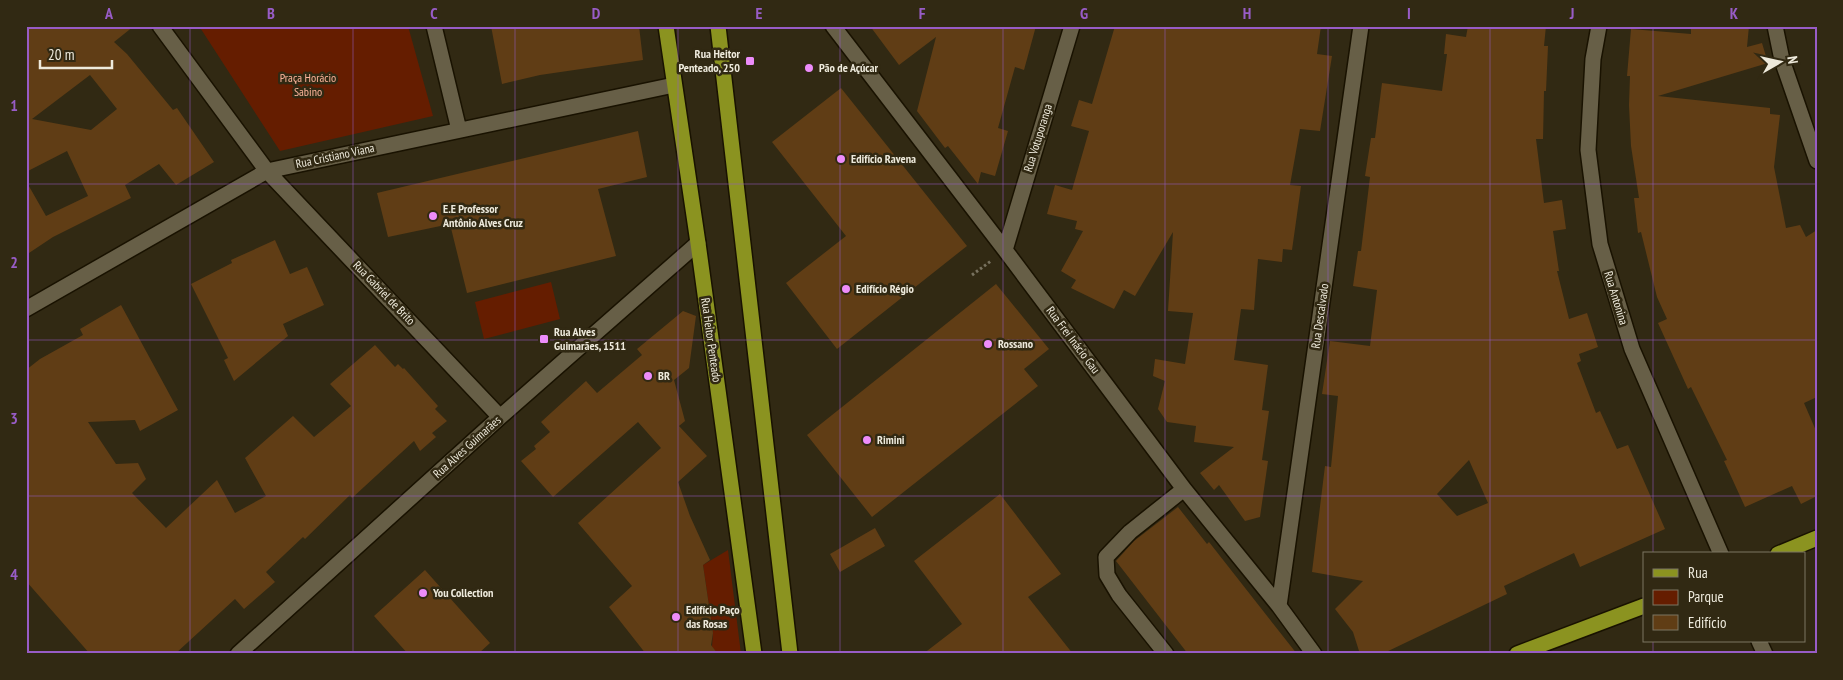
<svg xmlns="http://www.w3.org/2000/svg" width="1843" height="680" viewBox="0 0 1843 680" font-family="'PT Sans Narrow',sans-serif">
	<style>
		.green { fill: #651d00 }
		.building { fill: #603d15; fill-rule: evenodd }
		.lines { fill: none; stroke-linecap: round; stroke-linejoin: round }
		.minor-casing { stroke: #191200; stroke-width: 18 }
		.major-casing { stroke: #191200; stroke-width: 18 }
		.path { stroke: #78725f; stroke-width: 3; stroke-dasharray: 2.5 2.5; stroke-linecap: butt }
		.minor { stroke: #675f47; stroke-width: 15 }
		.major { stroke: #8b9320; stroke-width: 15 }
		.grid { fill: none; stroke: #985cc6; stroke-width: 1; stroke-opacity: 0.55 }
		.poi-dot { fill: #ed8cfa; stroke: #312913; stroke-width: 2 }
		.labels { text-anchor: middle; stroke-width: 5; stroke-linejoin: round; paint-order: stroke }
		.poi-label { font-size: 12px; font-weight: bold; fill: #eeeadc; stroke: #312913; text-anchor: start }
		.park-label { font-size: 12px; fill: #fcb49b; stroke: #312913 }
		.street-label { font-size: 12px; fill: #eeeadc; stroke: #312913 }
		.neatline { fill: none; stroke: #985cc6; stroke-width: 2 }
		.grid-label { font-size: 16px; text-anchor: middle; font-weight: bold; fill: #985cc6 }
	</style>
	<rect width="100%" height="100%" fill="#312913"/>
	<path class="green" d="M199,26H408L433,116L280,151Z
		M551,282L560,319L484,339L475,302Z
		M728,550L741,654H718L712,647L713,633L703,565Z"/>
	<path class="building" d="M26,26H134L114,42L127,54L173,110L177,108L214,162L176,185L159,164L125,185L131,198L53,237L26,255V181L46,216L88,196L67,151L26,172ZM90,75L117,109L91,130L32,119Z
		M491,26H639L643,60L540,75L502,84Z
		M870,26H1036L1024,70L1015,67L998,128L1008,131L995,176L981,172L978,184L948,146L945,148L917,111L936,37L899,65Z
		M1115,26H1321L1317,54L1332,56L1320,131L1300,129L1290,185L1301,186L1292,250L1283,249L1282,262L1258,259L1254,310L1241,309L1234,360L1268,365L1262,410L1269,411L1262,460L1268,461L1260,517L1245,521L1219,485L1214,490L1200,473L1234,447L1194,442L1196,426L1167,422L1158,409L1165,381L1153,376L1155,359L1185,364L1193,313L1168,311L1173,232L1135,296L1124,290L1114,309L1071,288L1076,280L1061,271L1083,231L1075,229L1077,221L1047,214L1055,185L1072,190L1089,131L1071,126L1079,100L1092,104Z
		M1468,26H1546L1544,46H1548L1546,91H1544L1543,139H1536L1544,203L1562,200L1566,229L1553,231L1559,271H1557L1569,319L1587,313L1598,347L1579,354L1581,361L1577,363L1596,413L1600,411L1617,449L1628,445L1665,529L1580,567L1574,553L1504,586L1507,594L1382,654H1373L1369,651H1359L1353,632L1335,609L1363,581L1312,572L1325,466L1331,467L1338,396L1322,394L1330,341L1370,346L1377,290L1353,286L1358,251H1361L1370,177L1365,176L1371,138H1375L1382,83L1442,91L1447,54H1444L1446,34L1466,37ZM1469,460L1488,503L1457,516L1437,494Z
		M1691,26H1749L1747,47L1762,43L1768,63L1658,96L1770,108V114L1780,115L1774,167L1786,228L1800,225L1806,237L1817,230V397L1804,403L1817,433V496L1801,504L1792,486L1745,507L1724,461L1727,460L1691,387L1688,389L1658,323L1667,319L1657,297L1641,232L1638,233L1634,198H1639L1631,146L1629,105L1630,76H1627L1631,29L1691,34Z
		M841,88L967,246L837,349L786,283L846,236L772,142Z
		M638,131L647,177L598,189L616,256L467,293L450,224L388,237L377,193Z
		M275,240L290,274L307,267L324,305L283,324L288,336L234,381L224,360L228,358L191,284L232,263L231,260Z
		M996,284L1049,349L1024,369L1038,386L872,517L807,435Z
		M121,305L178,410L140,431L135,420L88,422L116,464L138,463L146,479L132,493L166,528L217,480L235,513L266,496L245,458L293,416L314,437L351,406L330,384L375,345L395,367L398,364L403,369L404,368L438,406L435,409L447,421L432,433L436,437L420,451L414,441L352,498L350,495L305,539L303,537L266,572L275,582L244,609L235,599L175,654H90L26,581V370L40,359L83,335L80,329Z
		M683,311L696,316L689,368L674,380L685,421L679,426L707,456L678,482L690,516L710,560L703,565L713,633L711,645L718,654H646L609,607L632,586L578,523L661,448L638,422L553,497L521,461L536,449L534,446L550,432L541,422L586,381L597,393L642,355L637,349Z
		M1000,494L1061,574L1028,597L1073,654H923L962,624L914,561Z
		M1178,507L1207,544L1209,542L1297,654H1188L1116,561L1134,541Z
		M875,528L885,546L840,572L830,554Z
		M425,570L490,643L478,654H408L374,616Z"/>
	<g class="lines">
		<g class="minor-casing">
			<path id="minor" d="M160,26L267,171L500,417
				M434,26L459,130
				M833,26L1005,250L1184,489L1279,606L1314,654
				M1599,26L1593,59L1588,150L1600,244L1632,349L1721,554
				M1775,26L1782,60L1817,161
				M1005,250L1072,26
				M26,309L267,171L674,85
				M1279,606L1361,26
				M1759,641L1765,654
				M238,654L500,417L698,243
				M1166,654L1119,595L1107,575L1106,557L1130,532L1184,489"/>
		</g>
		<g class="major-casing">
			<path id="major" d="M666,26L698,243L754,654
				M718,26L790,654
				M1778,554L1817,538
				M1517,654L1644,606"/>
		</g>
		<path class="path" d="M972,275L991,261"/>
		<use href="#minor" class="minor"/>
		<use href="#major" class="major"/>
	</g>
	<path class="grid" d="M190,26V654M353,26V654M515,26V654M678,26V654M840,26V654M1003,26V654M1165,26V654M1328,26V654M1490,26V654M1653,26V554M26,184H1817M26,340H1817M26,496H1817M1653,641V654"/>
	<g class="poi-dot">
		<rect x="745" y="56" width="10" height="10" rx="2.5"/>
		<circle cx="809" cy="68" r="5"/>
		<circle cx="841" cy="159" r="5"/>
		<circle cx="433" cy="216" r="5"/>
		<circle cx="846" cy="289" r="5"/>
		<rect x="539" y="334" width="10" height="10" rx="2.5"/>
		<circle cx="988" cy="344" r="5"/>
		<circle cx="648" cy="376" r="5"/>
		<circle cx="867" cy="440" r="5"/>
		<circle cx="423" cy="593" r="5"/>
		<circle cx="676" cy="617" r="5"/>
	</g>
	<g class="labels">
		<g class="poi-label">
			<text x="740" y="58" text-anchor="end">Rua Heitor<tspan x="740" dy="14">Penteado, 250</tspan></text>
			<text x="819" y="72">Pão de Açúcar</text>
			<text x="851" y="163">Edifício Ravena</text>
			<text x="443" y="213">E.E Professor<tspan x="443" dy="14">Antônio Alves Cruz</tspan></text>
			<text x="856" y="293">Edifício Régio</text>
			<text x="554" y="336">Rua Alves<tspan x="554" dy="14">Guimarães, 1511</tspan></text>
			<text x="998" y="348">Rossano</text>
			<text x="658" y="380">BR</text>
			<text x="877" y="444">Rimini</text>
			<text x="433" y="597">You Collection</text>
			<text x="686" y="614">Edifício Paço<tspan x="686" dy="14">das Rosas</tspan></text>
		</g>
		<g class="park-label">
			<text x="308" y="82">Praça Horácio<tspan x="308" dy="14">Sabino</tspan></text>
		</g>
		<g class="street-label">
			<text transform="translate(1038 138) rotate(-73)" y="4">Rua Votuporanga</text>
			<text transform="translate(335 156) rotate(-12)" y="4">Rua Cristiano Viana</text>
			<text transform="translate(384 293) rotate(46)" y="4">Rua Gabriel de Brito</text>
			<text transform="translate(1616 298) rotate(73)" y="4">Rua Antonina</text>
			<text transform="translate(1320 316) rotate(-82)" y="4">Rua Descalvado</text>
			<text transform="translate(711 340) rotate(82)" y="4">Rua Heitor Penteado</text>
			<text transform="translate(1073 340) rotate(53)" y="4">Rua Frei Inácio Gau</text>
			<text transform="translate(467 447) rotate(-42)" y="4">Rua Alves Guimarães</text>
		</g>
	</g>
	<rect width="1843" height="680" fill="none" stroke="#312913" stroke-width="55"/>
	<rect x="1643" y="552" width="162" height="90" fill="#312913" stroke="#7d7663"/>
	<rect x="1653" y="569" width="25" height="8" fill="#8b9320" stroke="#7d7663"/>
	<text x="1688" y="578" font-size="15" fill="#eeeadc">Rua</text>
	<rect x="1653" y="590" width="25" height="15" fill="#651d00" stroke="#7d7663"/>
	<text x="1688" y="602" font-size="15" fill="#eeeadc">Parque</text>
	<rect x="1653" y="615" width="25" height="15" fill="#603d15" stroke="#7d7663"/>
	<text x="1688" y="628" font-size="15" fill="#eeeadc">Edifício</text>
	<g transform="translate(1780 62) rotate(81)" stroke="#312913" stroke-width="4" paint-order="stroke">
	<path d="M0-4L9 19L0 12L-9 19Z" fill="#eeeadc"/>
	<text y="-8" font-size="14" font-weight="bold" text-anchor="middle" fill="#eeeadc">N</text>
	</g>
	<path d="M40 60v8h72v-8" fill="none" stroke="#eeeadc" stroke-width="2.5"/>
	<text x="48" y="60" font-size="15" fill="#eeeadc" stroke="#312913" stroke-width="4" paint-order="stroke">20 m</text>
	<rect x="28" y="28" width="1788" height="624" class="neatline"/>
	<g class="grid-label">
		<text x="109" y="19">A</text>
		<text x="271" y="19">B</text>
		<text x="434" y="19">C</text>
		<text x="596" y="19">D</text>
		<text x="759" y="19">E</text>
		<text x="922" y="19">F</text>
		<text x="1084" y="19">G</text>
		<text x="1247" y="19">H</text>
		<text x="1409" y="19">I</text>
		<text x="1572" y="19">J</text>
		<text x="1734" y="19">K</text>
		<text x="14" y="111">1</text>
		<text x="14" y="268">2</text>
		<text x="14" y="424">3</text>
		<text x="14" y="580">4</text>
	</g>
</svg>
